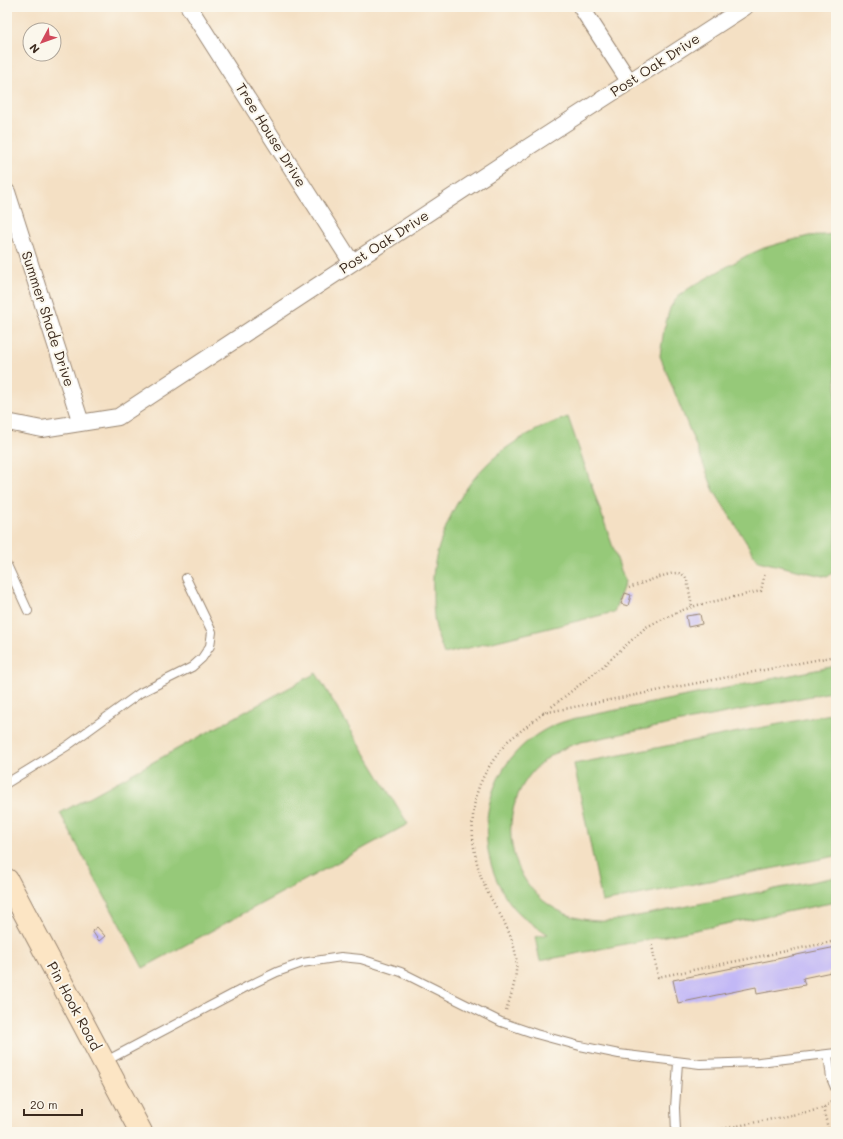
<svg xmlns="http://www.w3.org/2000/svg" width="843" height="1139" viewBox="0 0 843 1139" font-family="Mali,sans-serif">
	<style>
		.green { fill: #96c979; stroke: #687a4c }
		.building { fill: #c2b8f6 }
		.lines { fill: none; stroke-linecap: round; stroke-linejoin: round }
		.lane-casing { stroke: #988571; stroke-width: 10 }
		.street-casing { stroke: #988571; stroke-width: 18 }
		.secondary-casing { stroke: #988571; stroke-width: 24 }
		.path { stroke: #988571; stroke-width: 2.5; stroke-dasharray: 1 3; stroke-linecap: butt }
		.lane { stroke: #fff; stroke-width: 8 }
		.street { stroke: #fff; stroke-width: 16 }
		.secondary { stroke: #fce5c4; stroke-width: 22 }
		.labels { text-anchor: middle; stroke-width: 4; stroke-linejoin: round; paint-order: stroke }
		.street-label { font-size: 14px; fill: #3b2a1e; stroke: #fbf7ec }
	</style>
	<rect width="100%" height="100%" fill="#fbf7ec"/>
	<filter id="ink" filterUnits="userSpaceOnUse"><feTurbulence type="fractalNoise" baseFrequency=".025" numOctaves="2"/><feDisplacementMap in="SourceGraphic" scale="8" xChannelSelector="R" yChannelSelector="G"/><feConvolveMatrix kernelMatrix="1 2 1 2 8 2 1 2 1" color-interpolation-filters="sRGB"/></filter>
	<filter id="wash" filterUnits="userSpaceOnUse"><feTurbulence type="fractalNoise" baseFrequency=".012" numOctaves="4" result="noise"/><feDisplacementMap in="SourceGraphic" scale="16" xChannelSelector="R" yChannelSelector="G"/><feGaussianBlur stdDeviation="0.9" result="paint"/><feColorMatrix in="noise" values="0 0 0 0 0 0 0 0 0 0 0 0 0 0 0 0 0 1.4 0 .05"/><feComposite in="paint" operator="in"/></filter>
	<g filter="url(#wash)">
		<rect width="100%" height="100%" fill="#f4e0c4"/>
		<path class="green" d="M836,234V571L827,577L758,561L714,491L660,356L664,329L670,308L678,296L691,287L712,275L746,256L764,248L781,243L809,236Z
			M568,417L625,582L614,612L444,654C441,645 438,637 436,628C433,616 433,603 433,591C432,568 436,554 444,532C466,472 509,437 568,417Z
			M836,666V691L581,742C470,775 498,928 612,921L836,877V902L540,961L535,937L548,934C536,927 526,920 516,910C470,858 478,772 538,734C550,726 563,721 577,718Z
			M316,673L408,824L143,968L60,813Z
			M836,713V856L602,902L574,764Z"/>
		<g id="blocks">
			<path class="building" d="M625,593L631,595L628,606L621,604Z
				M700,614L702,624L688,627L686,616Z
				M97,927L105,936L99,941L92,931Z
				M836,947V971L803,978L805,985L757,994L756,987L678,1003L673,980Z"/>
		</g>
	</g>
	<g filter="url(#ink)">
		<use href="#blocks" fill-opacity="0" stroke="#988571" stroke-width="1"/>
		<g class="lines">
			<g class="lane-casing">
				<path id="lane" d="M7,565L28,611
					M7,783L67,746L140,693L192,667L202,658L210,646L212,632L186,578
					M828,1054L831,1078L836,1090
					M104,1062L248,986L277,972L302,963L341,957L361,959L401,972L501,1022L536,1034L580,1046L619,1054L700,1064L759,1062L836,1053
					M676,1132L675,1108L678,1062"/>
			</g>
			<g class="street-casing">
				<path id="street" d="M189,7L352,263
					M581,7L629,81
					M7,192L81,423
					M7,422L42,429L118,417L516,155L745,7"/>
			</g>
			<g class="secondary-casing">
				<path id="secondary" d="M7,880L141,1132"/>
			</g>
			<path class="path" d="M629,588C640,584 667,573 677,573C682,573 685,576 687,580L692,606
				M543,713L836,656
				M652,945L658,977L836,941
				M506,1010C512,994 518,974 516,957C513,934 499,913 488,893C472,862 467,817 480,784C487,768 497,754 508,741L601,668L646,627L680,611L698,605L761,591L765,572
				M823,1108L829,1132
				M707,1132L812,1111L823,1108L832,1102"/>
			<use href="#lane" class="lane"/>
			<use href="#street" class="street"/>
			<use href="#secondary" class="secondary"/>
		</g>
	</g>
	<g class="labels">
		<g class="street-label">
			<text transform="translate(655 65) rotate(-33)" y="5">Post Oak Drive</text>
			<text transform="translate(271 135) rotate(58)" y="5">Tree House Drive</text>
			<text transform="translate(384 242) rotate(-33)" y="5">Post Oak Drive</text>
			<text transform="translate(48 319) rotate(72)" y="5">Summer Shade Drive</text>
			<text transform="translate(74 1006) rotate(62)" y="5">Pin Hook Road</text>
		</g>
	</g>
	<rect width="843" height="1139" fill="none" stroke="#fbf7ec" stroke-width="24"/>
	<g transform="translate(42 42) rotate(229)"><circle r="19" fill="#fbf7ec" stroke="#aea59a"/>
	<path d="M0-3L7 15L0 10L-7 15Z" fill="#d1495b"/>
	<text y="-6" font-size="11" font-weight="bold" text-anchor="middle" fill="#3b2a1e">N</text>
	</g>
	<path d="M24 1109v6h58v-6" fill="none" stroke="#3b2a1e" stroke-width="2"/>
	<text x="30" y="1109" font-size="12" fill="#3b2a1e" stroke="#fbf7ec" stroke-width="3" paint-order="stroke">20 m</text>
</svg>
